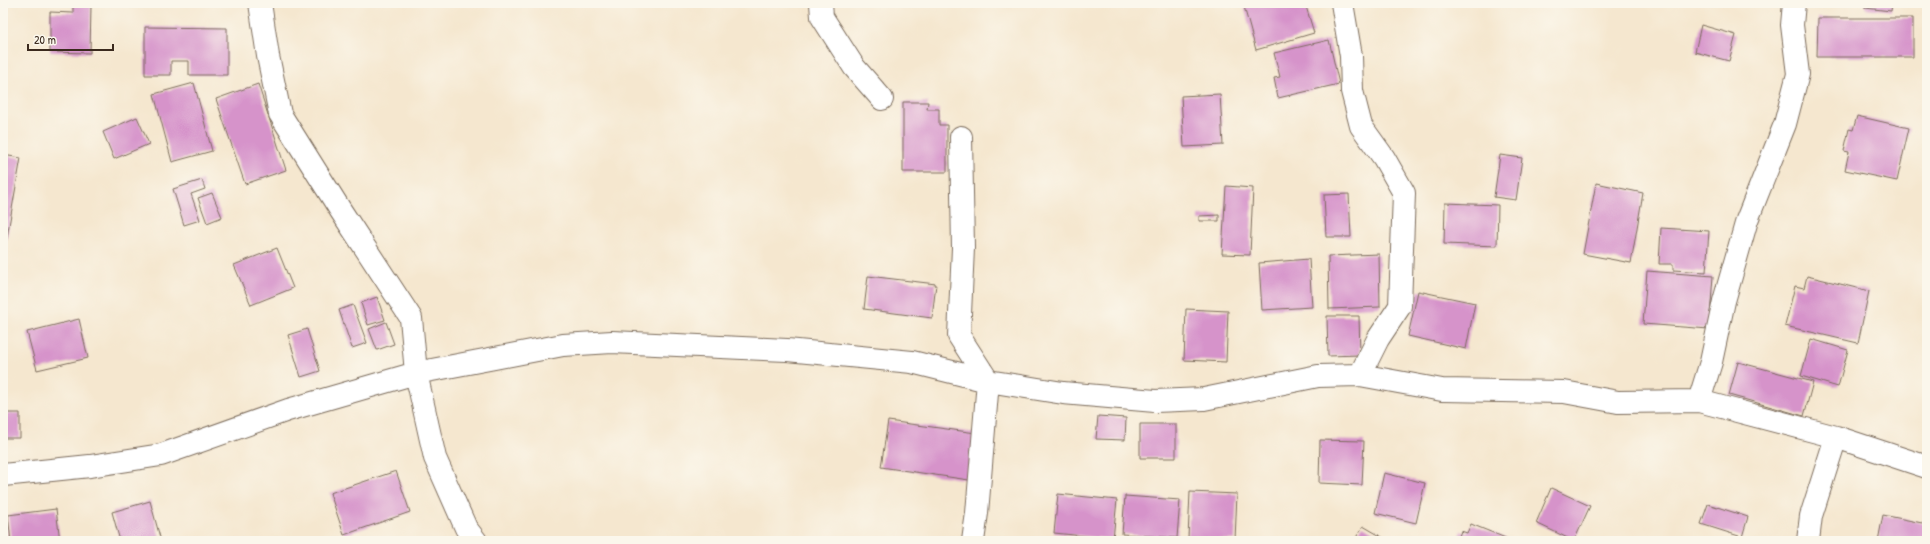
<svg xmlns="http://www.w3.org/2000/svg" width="1930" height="544" viewBox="0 0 1930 544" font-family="'Patrick Hand',sans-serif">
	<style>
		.building { fill: #d693ca }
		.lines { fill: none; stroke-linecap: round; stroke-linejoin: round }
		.street-casing { stroke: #7c6c5c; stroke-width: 24 }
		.street { stroke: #fff; stroke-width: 22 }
	</style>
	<rect width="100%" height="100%" fill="#fbf7ec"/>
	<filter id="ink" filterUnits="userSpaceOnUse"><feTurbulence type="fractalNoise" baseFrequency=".025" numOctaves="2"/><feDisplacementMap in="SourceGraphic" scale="8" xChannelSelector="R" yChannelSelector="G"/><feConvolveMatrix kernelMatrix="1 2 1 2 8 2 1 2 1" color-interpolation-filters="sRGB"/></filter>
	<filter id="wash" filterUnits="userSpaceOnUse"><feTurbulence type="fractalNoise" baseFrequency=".012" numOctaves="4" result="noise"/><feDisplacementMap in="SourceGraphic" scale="16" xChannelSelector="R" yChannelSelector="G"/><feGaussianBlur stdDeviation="0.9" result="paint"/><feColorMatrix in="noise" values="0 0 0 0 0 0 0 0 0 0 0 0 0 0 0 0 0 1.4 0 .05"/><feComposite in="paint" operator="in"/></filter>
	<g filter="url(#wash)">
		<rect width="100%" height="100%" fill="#f5e7cf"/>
		<g id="blocks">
			<path class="building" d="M1243,3H1305L1314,33L1256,50Z
				M1865,3H1892L1891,11L1865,8Z
				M73,5L91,6L90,53L50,52V12L73,13Z
				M1818,18H1913V57H1817Z
				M1701,25L1736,35L1729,61L1695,52Z
				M145,27L227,28V75H189V61H171V75H145Z
				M1329,40L1339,84L1278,98L1274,78L1280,77L1274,53Z
				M194,83L212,151L172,162L154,94Z
				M258,84L286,170L245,184L216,99Z
				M1220,94L1223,145L1184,147L1181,96Z
				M903,102H928L927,109H939V125H947V172H903Z
				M1857,116L1909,128L1897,181L1845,170L1849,152L1844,151L1849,129L1853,130Z
				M137,117L149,144L114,159L103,132Z
				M3,155L21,158L4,254H3Z
				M1500,155L1522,158L1516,200L1494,197Z
				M202,180L205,189L191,194L200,220L184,225L173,189Z
				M1596,183L1643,193L1631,263L1583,254Z
				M1226,186L1253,188L1250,255L1222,254Z
				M212,193L222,217L207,223L198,198Z
				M1349,194L1351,237H1326L1324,195Z
				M1445,203L1498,205L1497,246L1444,244Z
				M1219,215V221H1199V216Z
				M1661,228L1709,231L1706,272L1673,270V264H1659Z
				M277,248L293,288L251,305L234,265Z
				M1379,254L1380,307L1329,309L1328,256Z
				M1309,259L1312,307L1262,310L1259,263Z
				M1647,271L1713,276L1709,329L1643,324Z
				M868,276L936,284L932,318L864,309Z
				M1807,276L1869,291L1858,343L1785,326L1795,286L1804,288Z
				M1418,291L1475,303L1466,349L1408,336Z
				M377,297L385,320L368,325L361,303Z
				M353,305L367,343L352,348L339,310Z
				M1186,309L1228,311L1226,362L1184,360Z
				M1327,316H1359L1360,355L1328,356Z
				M79,319L88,358L37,370L27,332Z
				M386,322L394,344L377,350L369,329Z
				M307,329L320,371L301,377L288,335Z
				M1811,339L1848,350L1838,387L1801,376Z
				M1738,362L1813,382L1804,416L1729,395Z
				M3,413H20V438H3Z
				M1098,416L1126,418L1125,440L1096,439Z
				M888,421L976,433L969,480L881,467Z
				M1140,424H1176V458H1140Z
				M1320,440L1364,441L1362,485L1319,483Z
				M396,471L410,512L344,535L330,493Z
				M1384,473L1425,483L1416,523L1375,513Z
				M1551,488L1590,506L1574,541L1536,523Z
				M1190,492L1237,494L1235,540L1188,538Z
				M1058,494L1117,500L1113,539L1054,533Z
				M1125,496L1180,500L1177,538L1122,534Z
				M150,501L161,541H120L112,512Z
				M1708,504L1748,517L1742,537L1701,524Z
				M56,509L60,541H11L8,515Z
				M1883,515L1927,524L1925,541H1878Z
				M3,523H6L8,541H3Z
				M1471,524L1513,541H1457L1461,531L1467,533Z
				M1363,526L1389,541H1354Z"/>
		</g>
	</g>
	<g filter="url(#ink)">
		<use href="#blocks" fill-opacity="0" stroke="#7c6c5c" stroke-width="1"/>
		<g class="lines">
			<g class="street-casing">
				<path id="street" d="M260,3L268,56L280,114L341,211L411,318L416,373L435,458L466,528L476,541
					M821,3L822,17L854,67L882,99
					M1342,3L1351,56L1352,91L1361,126L1384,158L1404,193L1400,306L1378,339L1360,375L1442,390L1564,392L1618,402L1699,401L1711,362L1724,301L1747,220L1785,124L1798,74L1792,25L1794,3
					M961,137L963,248L959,336L988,381L977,513L973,541
					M1699,401L1836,437L1927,467
					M3,475L90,466L161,455L288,410L416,373L563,345L612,342L787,350L912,362L988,381L1063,393L1155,401L1204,399L1318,376L1360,375
					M1808,541L1811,516L1836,437"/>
			</g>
			<use href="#street" class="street"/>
		</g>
	</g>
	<rect width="1930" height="544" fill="none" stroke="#fbf7ec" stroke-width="16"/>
	<path d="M28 44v6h85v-6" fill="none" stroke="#3b2a1e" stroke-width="2"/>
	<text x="34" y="44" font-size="12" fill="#3b2a1e" stroke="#fbf7ec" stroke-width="3" paint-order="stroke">20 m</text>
</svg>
